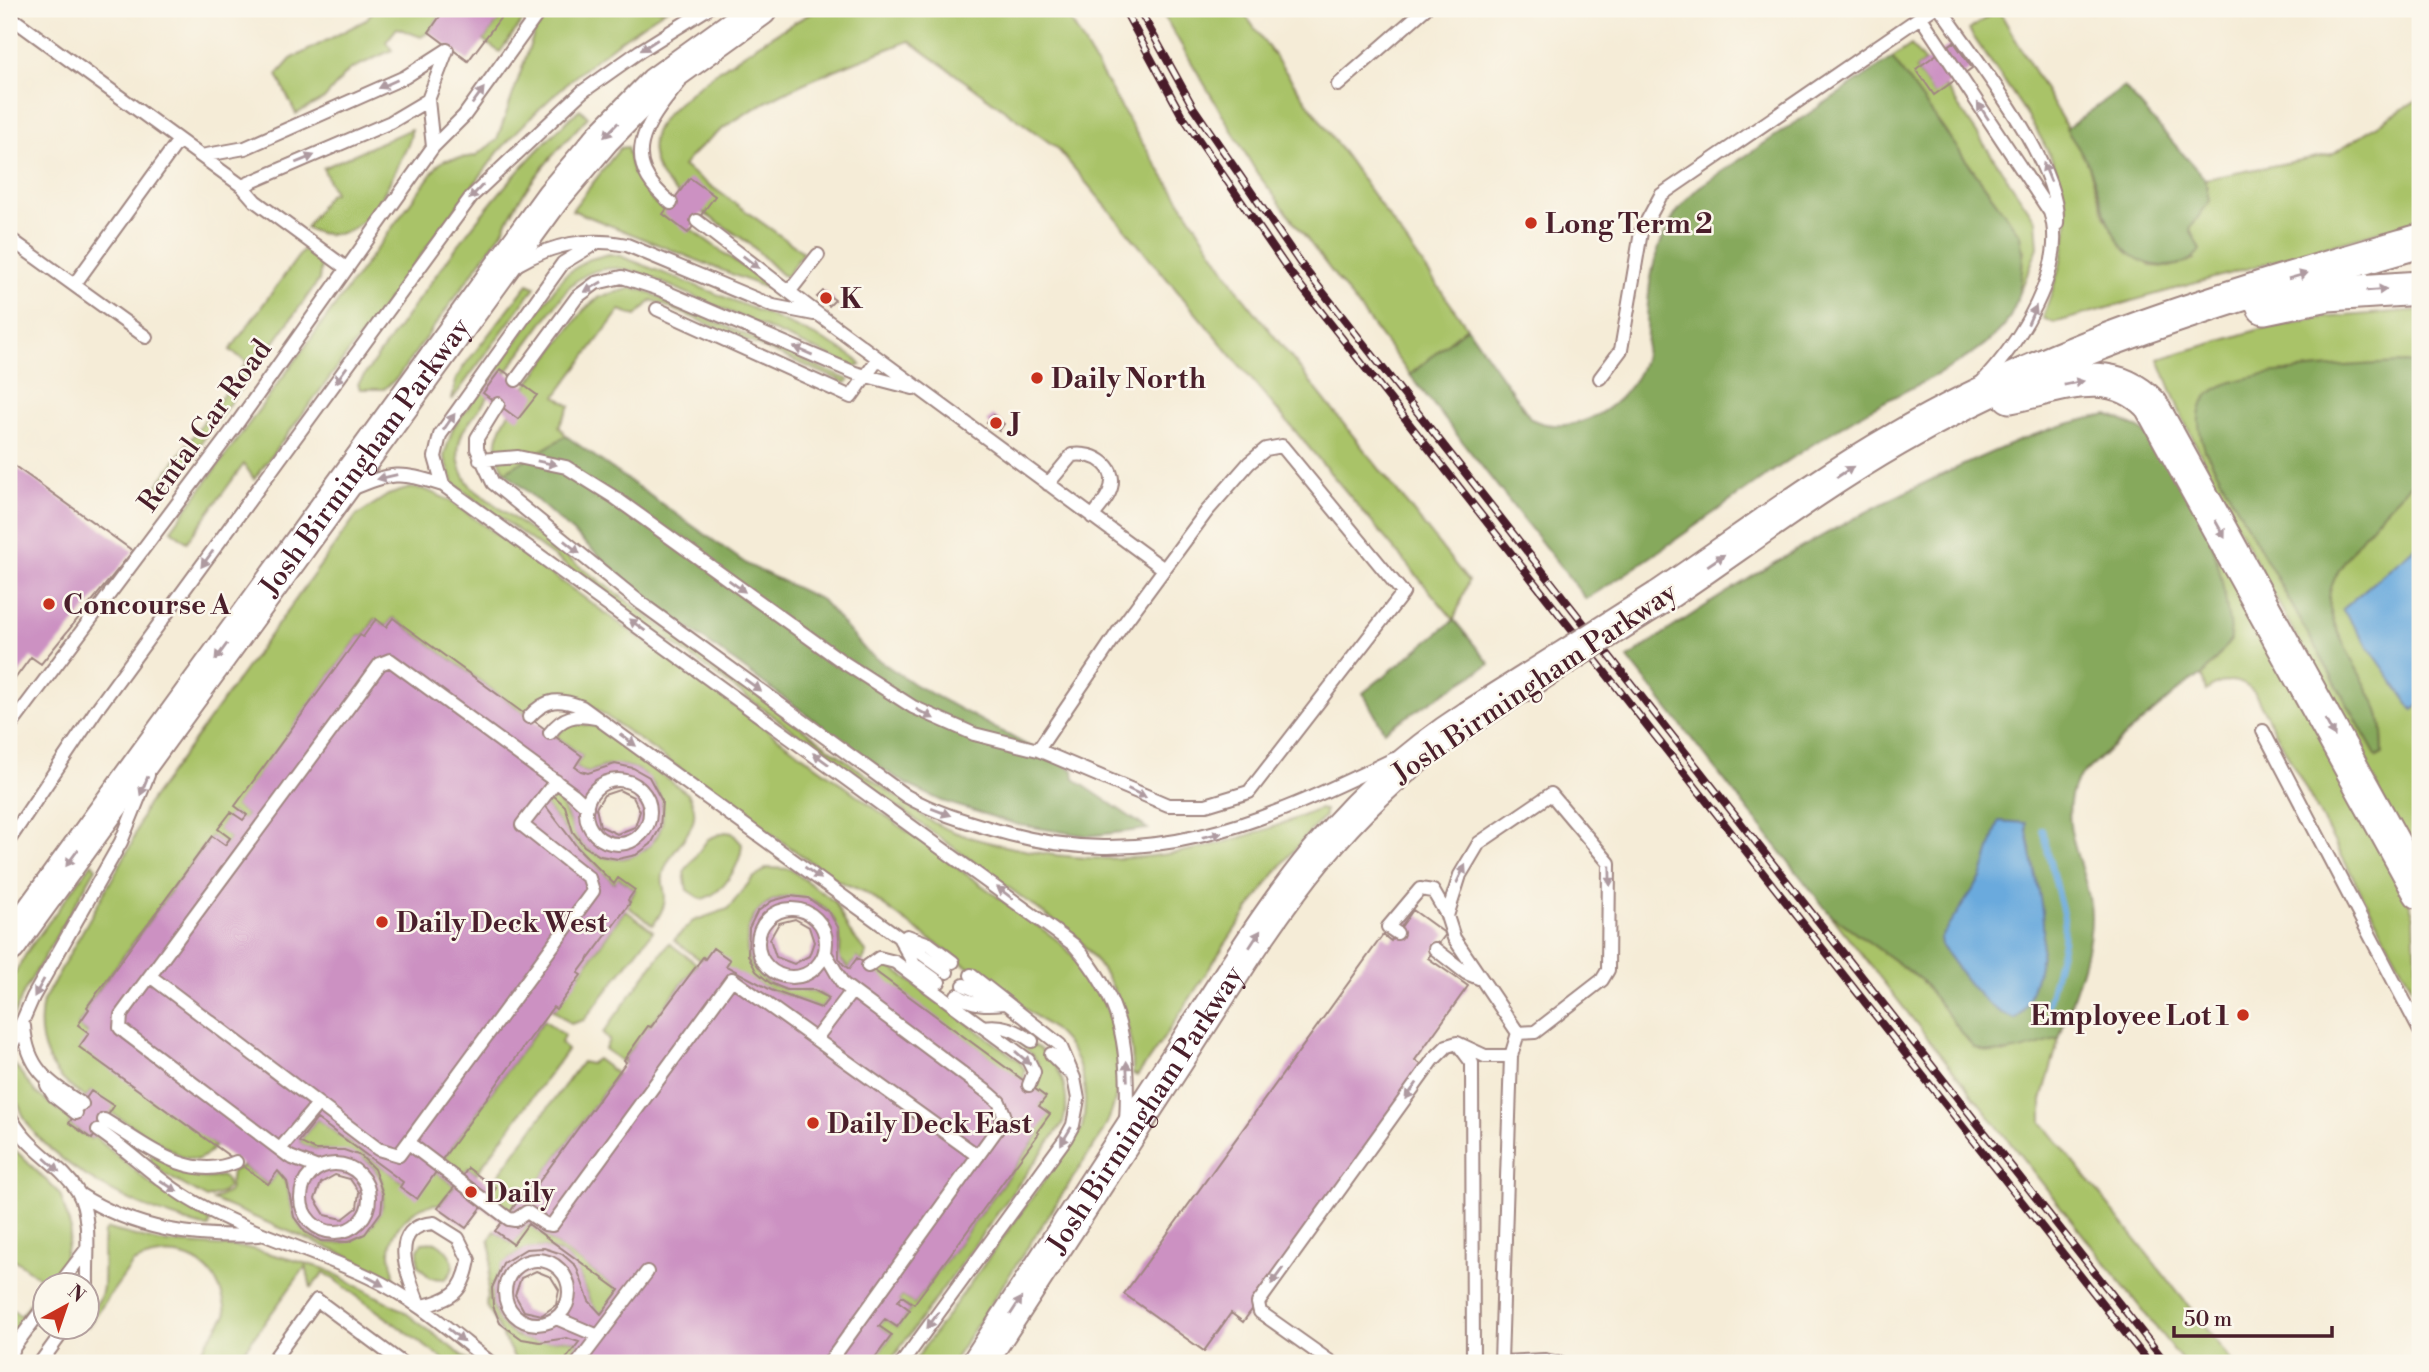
<svg xmlns="http://www.w3.org/2000/svg" width="2429" height="1372" viewBox="0 0 2429 1372" font-family="'Libre Bodoni',serif">
	<style>
		.green { fill: #a9c368; stroke: #7a714a; stroke-width: 2 }
		.forest { fill: #86a95c; stroke: #686444; stroke-width: 2 }
		.water { fill: #6aaadd; stroke: #5a6484; stroke-width: 2 }
		.lines { fill: none; stroke-linecap: round; stroke-linejoin: round }
		.stream { stroke: #6aaadd; stroke-width: 6 }
		.building { fill: #cc91c2; fill-rule: evenodd }
		.service-casing { stroke: #a08681; stroke-width: 16 }
		.secondary-casing { stroke: #a08681; stroke-width: 37 }
		.service { stroke: #fff; stroke-width: 12 }
		.secondary { stroke: #fff; stroke-width: 33 }
		.rail-casing { stroke: #4a1f2b; stroke-width: 8 }
		.rail { stroke: #fbf7ec; stroke-width: 5; stroke-dasharray: 16; stroke-linecap: butt }
		.secondary-bridge-casing { stroke: #a08681; stroke-width: 37; stroke-linecap: butt }
		.secondary-bridge { stroke: #fff; stroke-width: 33 }
		.oneway { fill: #ae9aa0 }
		.poi-dot { fill: #c8321e; stroke: #fbf7ec; stroke-width: 2.5 }
		.labels { text-anchor: middle; stroke-width: 5; stroke-linejoin: round; paint-order: stroke }
		.poi-label { font-size: 28px; font-weight: bold; fill: #4a1f2b; stroke: #fbf7ec; text-anchor: start }
		.street-label { font-size: 28px; fill: #4a1f2b; stroke: #fbf7ec }
	</style>
	<rect width="100%" height="100%" fill="#fbf7ec"/>
	<filter id="ink" filterUnits="userSpaceOnUse"><feTurbulence type="fractalNoise" baseFrequency=".0143" numOctaves="2"/><feDisplacementMap in="SourceGraphic" scale="14" xChannelSelector="R" yChannelSelector="G"/><feConvolveMatrix kernelMatrix="1 2 1 2 8 2 1 2 1" color-interpolation-filters="sRGB"/></filter>
	<filter id="wash" filterUnits="userSpaceOnUse"><feTurbulence type="fractalNoise" baseFrequency=".00686" numOctaves="4" result="noise"/><feDisplacementMap in="SourceGraphic" scale="28" xChannelSelector="R" yChannelSelector="G"/><feGaussianBlur stdDeviation="1.57" result="paint"/><feColorMatrix in="noise" values="0 0 0 0 0 0 0 0 0 0 0 0 0 0 0 0 0 1.4 0 .05"/><feComposite in="paint" operator="in"/></filter>
	<g filter="url(#wash)">
		<rect width="100%" height="100%" fill="#f5ecd7"/>
		<path class="green" d="M374,9H445L429,32L421,37L397,28L386,42L392,50L349,70L324,99L296,114L277,75L291,59L366,20Z
			M507,9H531L500,52L483,41Z
			M551,9H667C603,49 549,95 499,151L254,479L244,464L187,542L171,530L438,165L445,160L475,156L497,140L535,31Z
			M819,9H1064L1139,138L1240,293L1468,581L1454,620L1057,148L909,41C840,67 728,107 683,166L803,252L787,276L782,275C772,266 762,255 752,246C724,223 685,207 663,178C652,164 649,144 657,128C676,92 781,29 819,9Z
			M1160,9H1241L1467,327L1410,375L1257,173Z
			M1998,9L2088,164L2105,217L2150,266L2170,267L2194,259L2190,229L2209,201L2205,179L2332,154L2420,98V220L2054,323L2043,318C2054,284 2068,250 2067,214C2065,155 2001,80 1969,30Z
			M1911,45L1925,62L1916,69L1934,94L1945,86L2036,221L2038,247L2014,308L2024,251L2005,214L1892,58Z
			M580,109L588,117C555,152 521,188 502,232L397,378L384,389H360L358,384C427,289 492,187 580,109Z
			M411,129C412,141 403,154 398,165C380,204 355,252 306,228L328,195L334,193L323,168Z
			M627,147L633,172L653,201L766,284V288L572,210L620,148Z
			M303,250L321,265L319,280L162,497L153,491L247,362L230,350Z
			M609,254L620,256C655,270 852,343 861,365L855,367L643,274C615,264 591,266 569,287L463,431C454,453 458,470 472,488L924,817C949,833 977,840 1005,846C1117,873 1214,854 1319,809L1325,810V816C1246,896 1203,987 1137,1076L1133,1074C1133,1018 1113,976 1075,936L454,484L444,456L453,428L564,276L587,260Z
			M528,284L535,287L452,400L456,379L464,366Z
			M632,288L643,290L849,380L846,383L652,300L636,316L620,310L556,396L570,406L559,426L566,436L505,472C499,462 496,453 497,441C501,411 563,339 583,311L599,297Z
			M2420,310V363L2320,369L2205,450L2377,757L2383,753C2382,740 2383,723 2378,711C2367,681 2328,628 2329,598C2330,563 2395,499 2420,475V869L2225,503L2182,417L2159,359L2264,328L2320,318Z
			M410,488L424,489L449,500L1056,939C1112,987 1139,1067 1101,1135L952,1363H913L1082,1128C1090,1089 1083,1053 1050,1027L865,892L836,880L582,699C556,686 542,692 524,713L393,618L386,627L375,619L363,637L360,635L236,806L247,815L243,820L231,812L219,829L230,838L225,845L211,836L87,1006L89,1009L78,1025L215,1146L207,1155L196,1160L182,1157L110,1112L91,1091L86,1098C50,1076 34,1043 43,1001L131,845L145,808L356,516L388,495Z
			M2204,517L2403,886L2414,917L2417,991H2414L2254,692C2238,677 2223,678 2206,691L2202,676L2231,640Z
			M571,723L595,726L688,794C708,825 675,842 665,868C656,891 677,892 653,925L627,906L635,890L619,878L614,884L578,848L545,805L553,795C571,811 569,838 591,851C603,859 619,861 632,856C694,833 654,737 588,773L575,767L582,756L556,736Z
			M725,832L732,833L742,844C741,866 722,895 701,899L687,890L684,872L708,839Z
			M92,863L96,868L24,992L9,1026V983L29,949Z
			M767,868L790,869L835,902L849,931L867,953L862,962L857,958L849,969L839,958C853,885 750,874 747,941C746,956 752,969 763,979C783,995 807,985 829,998L821,1008L771,990L703,957L700,960L674,940L693,921L728,909L752,879Z
			M625,910L653,931L584,1020L571,1024L552,1009L556,1008Z
			M1829,913L1921,980L1947,1011L2003,1054L2059,1039L2042,1100V1122L2234,1363H2184Z
			M669,943L697,964L624,1059L625,1064L605,1049L609,1040L603,1033Z
			M881,966L892,968L1018,1060L1025,1070L1023,1081L873,971Z
			M544,1020L564,1035L561,1043L567,1050L476,1174L468,1168L462,1177L441,1161Z
			M1020,1040C1056,1049 1074,1090 1063,1123L889,1363H871L892,1335L879,1326L885,1319L897,1327L910,1310L898,1301L902,1296L914,1304L1039,1134V1106L1045,1097L1036,1090C1046,1068 1037,1057 1020,1044Z
			M597,1059L617,1074L528,1197L523,1193L510,1212L490,1197L491,1185L582,1062L590,1064Z
			M15,1065L36,1093L71,1119L69,1124L91,1139L94,1136L151,1184L210,1221L209,1227C200,1228 188,1222 179,1219C127,1203 74,1175 36,1135C22,1120 9,1086 15,1065Z
			M317,1119L403,1182L436,1172L455,1186L440,1204C415,1203 390,1228 390,1253C390,1262 395,1271 394,1280L350,1257L213,1200C235,1189 228,1194 232,1171L243,1166L268,1184L278,1171C295,1189 285,1215 306,1232C351,1270 412,1203 369,1163C348,1143 321,1157 299,1142Z
			M9,1144L60,1194L71,1230L63,1263L15,1329L9,1333V1307L21,1316L45,1282L11,1257L9,1260Z
			M152,1154C178,1164 187,1185 221,1176L227,1180L228,1187L222,1193L207,1198L164,1174L150,1160Z
			M528,1224L619,1290L601,1314C580,1297 586,1266 560,1253C506,1226 464,1306 516,1336C537,1348 557,1334 579,1342L563,1363H517L486,1305L492,1252L489,1240L495,1231L513,1244Z
			M108,1229L159,1242L249,1248L326,1269L402,1310L472,1363H448L324,1272L311,1288L306,1266L235,1363H192L226,1315C222,1263 180,1241 133,1263L88,1326C88,1307 98,1307 102,1292C105,1282 102,1248 104,1232Z
			M436,1242C449,1250 461,1267 445,1279L430,1278L418,1265V1249L422,1243Z"/>
		<path class="forest" d="M1892,58L2020,235C2026,260 2021,305 2004,326C1969,367 1900,390 1855,418C1762,473 1679,543 1586,599L1410,375L1467,327L1531,419C1575,440 1628,405 1643,362C1649,344 1646,321 1648,302C1651,258 1666,217 1699,187Z
			M2124,87L2205,179L2209,201L2190,229L2200,250C2192,262 2177,267 2163,266C2109,263 2105,205 2089,166C2083,153 2073,141 2066,129Z
			M2420,363V475C2395,499 2330,564 2329,599C2328,628 2367,681 2378,711C2383,723 2382,740 2383,754L2377,757L2205,450C2198,429 2193,407 2213,391C2240,369 2381,363 2420,363Z
			M2108,415C2119,420 2133,424 2142,431C2202,474 2224,572 2231,640L2202,676L2190,681C2172,697 2081,770 2075,784C2056,828 2090,872 2091,915C2092,953 2070,1003 2059,1039C2031,1047 2002,1060 1973,1047L1921,980L1829,913L1628,658C1732,585 1843,519 1959,467C2007,445 2056,423 2108,415Z
			M566,436L748,565L822,600L867,652L915,685L1073,770L1074,779L1148,829L1088,836L1019,825L942,801L910,786L874,764L642,594L505,472Z
			M1454,620L1490,664L1384,731L1363,693Z"/>
		<path class="water" d="M2420,543V704L2413,710L2342,609Z
			M1999,821L2026,823C2034,888 2056,919 2033,987C2029,998 2026,1012 2015,1019C1983,1009 1959,971 1941,945L1940,938L1981,878Z"/>
		<g class="lines">
			<path class="stream" d="M2042,829L2064,918L2063,942L2048,1005"/>
		</g>
		<g id="blocks">
			<path class="building" d="M445,9H507L468,61L429,32Z
				M1954,42L1972,68L1934,95L1916,69Z
				M690,178L715,196L688,233L663,214Z
				M823,291L835,300L829,306L817,297Z
				M501,369L537,395L518,419L483,393Z
				M993,415L1004,424L999,431L987,422Z
				M9,462L133,551L41,664L31,657L9,687Z
				M393,618L582,756L575,767L581,771L588,773L615,764L633,768L649,777L662,801L660,828L651,844L636,855L618,859L600,856L584,846L573,832L565,806L553,795L545,805L578,848L614,884L618,878L635,890L628,900L630,903L578,973L581,975L556,1009L553,1007L441,1161L462,1177L468,1168L476,1174L496,1188L490,1197L510,1212L523,1193L528,1197L626,1062L624,1060L648,1026L651,1027L703,957L705,959L713,948L730,960L726,966L771,990L821,1008L829,998L814,990H787L770,983L756,971L748,955L749,928L757,912L772,901L790,896L808,898L830,913L839,929V958L843,964L849,969L857,958L1046,1097L1039,1106L1050,1114L1037,1132L1039,1133L914,1304L902,1296L898,1301L910,1310L897,1327L885,1319L879,1326L892,1335L871,1363H563L579,1342L567,1338L540,1342L522,1339L500,1323L493,1306L492,1288L503,1263L526,1249L544,1248L562,1254L576,1266L589,1301L601,1314L619,1290L528,1224L513,1244L495,1231L502,1222L482,1207L466,1228L438,1208L455,1186L436,1172L417,1199L400,1187L403,1182L317,1119L299,1142L315,1150H344L361,1156L374,1169L383,1194L381,1212L365,1234L348,1242L321,1241L305,1232L294,1217L287,1182L278,1171L268,1184L79,1047L89,1033L78,1025L89,1009L87,1007L212,836L225,845L230,838L218,829L231,812L243,820L247,815L235,806L360,635L363,637L376,619L386,627ZM619,790L633,797L640,811L635,827L617,834L600,826L596,808L604,795ZM795,919L809,927L814,942L809,956L794,964L776,957L770,939L779,923ZM335,1175L350,1179L359,1192L357,1208L343,1219L325,1215L315,1199L321,1183ZM536,1271L551,1277L559,1290L556,1305L542,1315L524,1311L515,1295L521,1278Z
				M1413,910L1446,934L1428,958L1468,986L1415,1060L1426,1068L1243,1322L1231,1313L1204,1351L1124,1294L1383,935L1391,941Z
				M91,1091L114,1106L92,1139L69,1123Z"/>
		</g>
	</g>
	<g filter="url(#ink)">
		<use href="#blocks" fill-opacity="0" stroke="#a08681" stroke-width="2"/>
		<g class="lines">
			<g class="service-casing">
				<path id="service" d="M1941,9C1976,61 2061,163 2057,224
					M9,16L242,186L255,201L346,268
					M1920,16L2050,212C2069,268 2018,344 1981,383
					M1338,85L1425,9
					M433,147L428,100L447,50
					M201,156L245,148L405,77L447,50
					M242,186L391,122L428,100
					M671,203C618,160 644,126 679,83
					M697,221L818,314L1164,569
					M9,238L146,337
					M518,264C553,244 587,237 627,245L773,306L814,314
					M74,285L179,140
					M789,292L818,255
					M657,309L851,397L878,359
					M1600,378L1621,350L1641,232L1661,195L1932,9
					M516,380L577,297L596,283L622,277L659,289L855,373L913,388
					M498,404L477,438V449L493,483L642,604L906,796C934,812 964,821 995,830C1147,875 1259,824 1394,759
					M480,460L518,457L566,467L614,497L843,662L913,707L974,734L1038,750L1168,805H1206L1249,792L1403,593L1282,446L1266,449L1249,463L1207,511L1120,629L1038,750
					M1048,484L1072,455C1095,451 1121,468 1109,493C1105,502 1098,509 1092,517
					M443,485L435,457L440,435L563,263L596,243
					M349,490C393,472 398,471 443,485L1074,945C1123,999 1130,1050 1126,1122
					M529,717C546,698 559,698 582,707L947,972
					M9,728L231,432L433,147L464,116L541,9
					M2263,731L2420,1031
					M550,733C563,716 575,714 596,718
					M586 812a32 32 0 1 1 64 0a32 32 0 1 1-64 0Z
					M9,840L97,709L471,197L582,92L640,51L707,9
					M758 943a34 34 0 1 1 68 0a34 34 0 1 1-68 0Z
					M1397,933L1388,927L1420,889L1433,891L1447,915
					M907,936L929,944L953,962
					M900,939L914,964L939,982
					M1435,949L1466,973L1481,979
					M825,953L843,984L990,1094L999,1102L1004,1114L1000,1125L829,1363
					M868,966L879,958L895,962L1028,1060L1034,1072L1029,1085
					M150,976L378,1149L399,1155L593,891L589,878L522,825L556,781
					M964,985L998,1000
					M957,995C972,1005 988,1005 1004,1003
					M24,1026C27,1069 48,1082 82,1104
					M983,1027C1003,1024 1016,1030 1032,1041
					M817,1037L852,991
					M1457,1043L1472,1063L1473,1363
					M9,1052L33,997L121,842L148,775
					M1051,1054L1068,1071
					M47,1085L54,1096L76,1113
					M9,1114C26,1150 60,1162 78,1192C92,1217 86,1257 87,1284
					M104,1120C145,1144 188,1183 236,1162
					M98,1130C132,1153 160,1183 196,1203C251,1234 312,1250 369,1277C414,1298 452,1332 491,1363
					M410,1144L509,1219L515,1220L527,1212L545,1224L552,1225L732,979L978,1156
					M280,1149L318,1104
					M301 1198a34 34 0 1 1 68 0a34 34 0 1 1-68 0Z
					M318,1168L290,1157L126,1033L120,1028L121,1015L356,697L380,664L390,660L573,794L587,807
					M79,1194C135,1230 194,1238 259,1235
					M434,1223L458,1238L469,1260C463,1294 452,1298 420,1307C410,1281 384,1226 434,1223Z
					M505 1292a32 32 0 1 1 64 0a32 32 0 1 1-64 0Z
					M60,1284L86,1250
					M556,1318L596,1335
					M1501,1361L1511,1056L1518,1033L1454,938L1447,916L1460,875L1479,843L1551,794L1609,863L1608,970L1602,980L1535,1032L1518,1033
					M9,1363L14,1347L46,1304
					M40,1363L67,1326
					M271,1363L317,1300L402,1363
					M578,1363L647,1272
					M902,1363L1066,1138L1073,1125L1078,1099L1074,1078L1060,1045L971,975
					M1332,1363L1260,1312L1258,1303L1433,1060L1447,1046L1457,1043L1485,1056H1511
					M1480,1363L1545,1360L1560,1363"/>
			</g>
			<g class="secondary-casing">
				<g id="secondary">
					<path d="M2264,307L2328,294L2420,288"/>
					<path d="M2010,396C2061,386 2110,362 2151,405L2420,892"/>
					<path d="M1659,598C1738,545 1815,486 1897,439C2059,344 2241,293 2420,241"/>
					<path id="s1" d="M9,945L553,197L603,138L656,84L760,9"/>
					<path id="s2" d="M979,1363C1045,1263 1110,1162 1176,1061C1264,925 1329,808 1469,718"/>
				</g>
			</g>
			<use href="#service" class="service"/>
			<use href="#secondary" class="secondary"/>
			<g class="rail-casing">
				<path id="rail" d="M1124,9L1181,114L1289,271L2149,1363
					M1139,9L1193,107L1300,263L2166,1363"/>
			</g>
			<use href="#rail" class="rail"/>
			<g class="secondary-bridge-casing">
				<path id="secondary-bridge" d="M1469,718L1659,598"/>
			</g>
			<use href="#secondary-bridge" class="secondary-bridge"/>
		</g>
		<defs><path id="oneway-solid" d="M-6-.8H1V-3.2L6.5 0L1 3.2V.8H-6Z" transform="scale(1.75)"/></defs>
		<g class="oneway">
			<use href="#oneway-solid" transform="translate(649 45) rotate(147)"/>
			<use href="#oneway-solid" transform="translate(388 84) rotate(156)"/>
			<use href="#oneway-solid" transform="translate(478 96) rotate(-54)"/>
			<use href="#oneway-solid" transform="translate(1983 111) rotate(-123)"/>
			<use href="#oneway-solid" transform="translate(611 130) rotate(134)"/>
			<use href="#oneway-solid" transform="translate(305 159) rotate(-22)"/>
			<use href="#oneway-solid" transform="translate(2047 172) rotate(-112)"/>
			<use href="#oneway-solid" transform="translate(476 192) rotate(133)"/>
			<use href="#oneway-solid" transform="translate(751 262) rotate(38)"/>
			<use href="#oneway-solid" transform="translate(2298 276) rotate(-16)"/>
			<use href="#oneway-solid" transform="translate(593 287) rotate(150)"/>
			<use href="#oneway-solid" transform="translate(2377 290) rotate(-4)"/>
			<use href="#oneway-solid" transform="translate(2032 315) rotate(-66)"/>
			<use href="#oneway-solid" transform="translate(803 351) rotate(-157)"/>
			<use href="#oneway-solid" transform="translate(341 375) rotate(126)"/>
			<use href="#oneway-solid" transform="translate(2074 383) rotate(-11)"/>
			<use href="#oneway-solid" transform="translate(449 422) rotate(-55)"/>
			<use href="#oneway-solid" transform="translate(547 463) rotate(12)"/>
			<use href="#oneway-solid" transform="translate(1845 472) rotate(-33)"/>
			<use href="#oneway-solid" transform="translate(387 477) rotate(167)"/>
			<use href="#oneway-solid" transform="translate(2220 529) rotate(61)"/>
			<use href="#oneway-solid" transform="translate(572 547) rotate(39)"/>
			<use href="#oneway-solid" transform="translate(207 559) rotate(126)"/>
			<use href="#oneway-solid" transform="translate(1716 560) rotate(-34)"/>
			<use href="#oneway-solid" transform="translate(737 586) rotate(36)"/>
			<use href="#oneway-solid" transform="translate(637 625) rotate(-144)"/>
			<use href="#oneway-solid" transform="translate(221 652) rotate(126)"/>
			<use href="#oneway-solid" transform="translate(753 685) rotate(36)"/>
			<use href="#oneway-solid" transform="translate(925 714) rotate(28)"/>
			<use href="#oneway-solid" transform="translate(2330 728) rotate(61)"/>
			<use href="#oneway-solid" transform="translate(628 740) rotate(36)"/>
			<use href="#oneway-solid" transform="translate(821 759) rotate(-144)"/>
			<use href="#oneway-solid" transform="translate(144 786) rotate(112)"/>
			<use href="#oneway-solid" transform="translate(1137 793) rotate(26)"/>
			<use href="#oneway-solid" transform="translate(941 812) rotate(21)"/>
			<use href="#oneway-solid" transform="translate(1212 835) rotate(-13)"/>
			<use href="#oneway-solid" transform="translate(72 858) rotate(126)"/>
			<use href="#oneway-solid" transform="translate(813 873) rotate(36)"/>
			<use href="#oneway-solid" transform="translate(1461 874) rotate(-64)"/>
			<use href="#oneway-solid" transform="translate(1610 876) rotate(89)"/>
			<use href="#oneway-solid" transform="translate(1005 893) rotate(-143)"/>
			<use href="#oneway-solid" transform="translate(1255 939) rotate(-57)"/>
			<use href="#oneway-solid" transform="translate(39 988) rotate(119)"/>
			<use href="#oneway-solid" transform="translate(1023 1058) rotate(41)"/>
			<use href="#oneway-solid" transform="translate(1127 1071) rotate(-92)"/>
			<use href="#oneway-solid" transform="translate(1411 1091) rotate(126)"/>
			<use href="#oneway-solid" transform="translate(1066 1136) rotate(121)"/>
			<use href="#oneway-solid" transform="translate(52 1165) rotate(42)"/>
			<use href="#oneway-solid" transform="translate(169 1186) rotate(33)"/>
			<use href="#oneway-solid" transform="translate(1277 1276) rotate(126)"/>
			<use href="#oneway-solid" transform="translate(375 1281) rotate(29)"/>
			<use href="#oneway-solid" transform="translate(1016 1306) rotate(-57)"/>
			<use href="#oneway-solid" transform="translate(933 1320) rotate(126)"/>
			<use href="#oneway-solid" transform="translate(456 1335) rotate(39)"/>
		</g>
	</g>
	<g class="poi-dot">
		<circle cx="1531" cy="223" r="7"/>
		<circle cx="826" cy="298" r="7"/>
		<circle cx="1037" cy="378" r="7"/>
		<circle cx="996" cy="423" r="7"/>
		<circle cx="49" cy="604" r="7"/>
		<circle cx="382" cy="922" r="7"/>
		<circle cx="2243" cy="1015" r="7"/>
		<circle cx="813" cy="1123" r="7"/>
		<circle cx="471" cy="1192" r="7"/>
	</g>
	<g class="labels">
		<g class="poi-label">
			<text x="1545" y="233">Long Term 2</text>
			<text x="840" y="308">K</text>
			<text x="1051" y="388">Daily North</text>
			<text x="1010" y="433">J</text>
			<text x="63" y="614">Concourse A</text>
			<text x="396" y="932">Daily Deck West</text>
			<text x="2229" y="1025" text-anchor="end">Employee Lot 1</text>
			<text x="827" y="1133">Daily Deck East</text>
			<text x="485" y="1202">Daily</text>
		</g>
		<g class="street-label">
			<text transform="translate(204 425) rotate(-54)" y="10">Rental Car Road</text>
			<text dy="10" stroke="none"><textPath href="#s1" startOffset="604">Josh Birmingham Parkway</textPath></text>
			<text transform="translate(1534 682) rotate(-34)" y="10">Josh Birmingham Parkway</text>
			<text dy="10" stroke="none"><textPath href="#s2" startOffset="303">Josh Birmingham Parkway</textPath></text>
		</g>
	</g>
	<rect width="2429" height="1372" fill="none" stroke="#fbf7ec" stroke-width="35"/>
	<g transform="translate(66 1306) rotate(40)"><circle r="33" fill="#fbf7ec" stroke="#b4a19f" stroke-width="2"/>
	<path d="M0-5L12 26L0 18L-12 26Z" fill="#c8321e"/>
	<text y="-10" font-size="19" font-weight="bold" text-anchor="middle" fill="#4a1f2b">N</text>
	</g>
	<path d="M2174 1326v10h158v-10" fill="none" stroke="#4a1f2b" stroke-width="3.5"/>
	<text x="2184" y="1326" font-size="21" fill="#4a1f2b" stroke="#fbf7ec" stroke-width="5" paint-order="stroke">50 m</text>
</svg>
